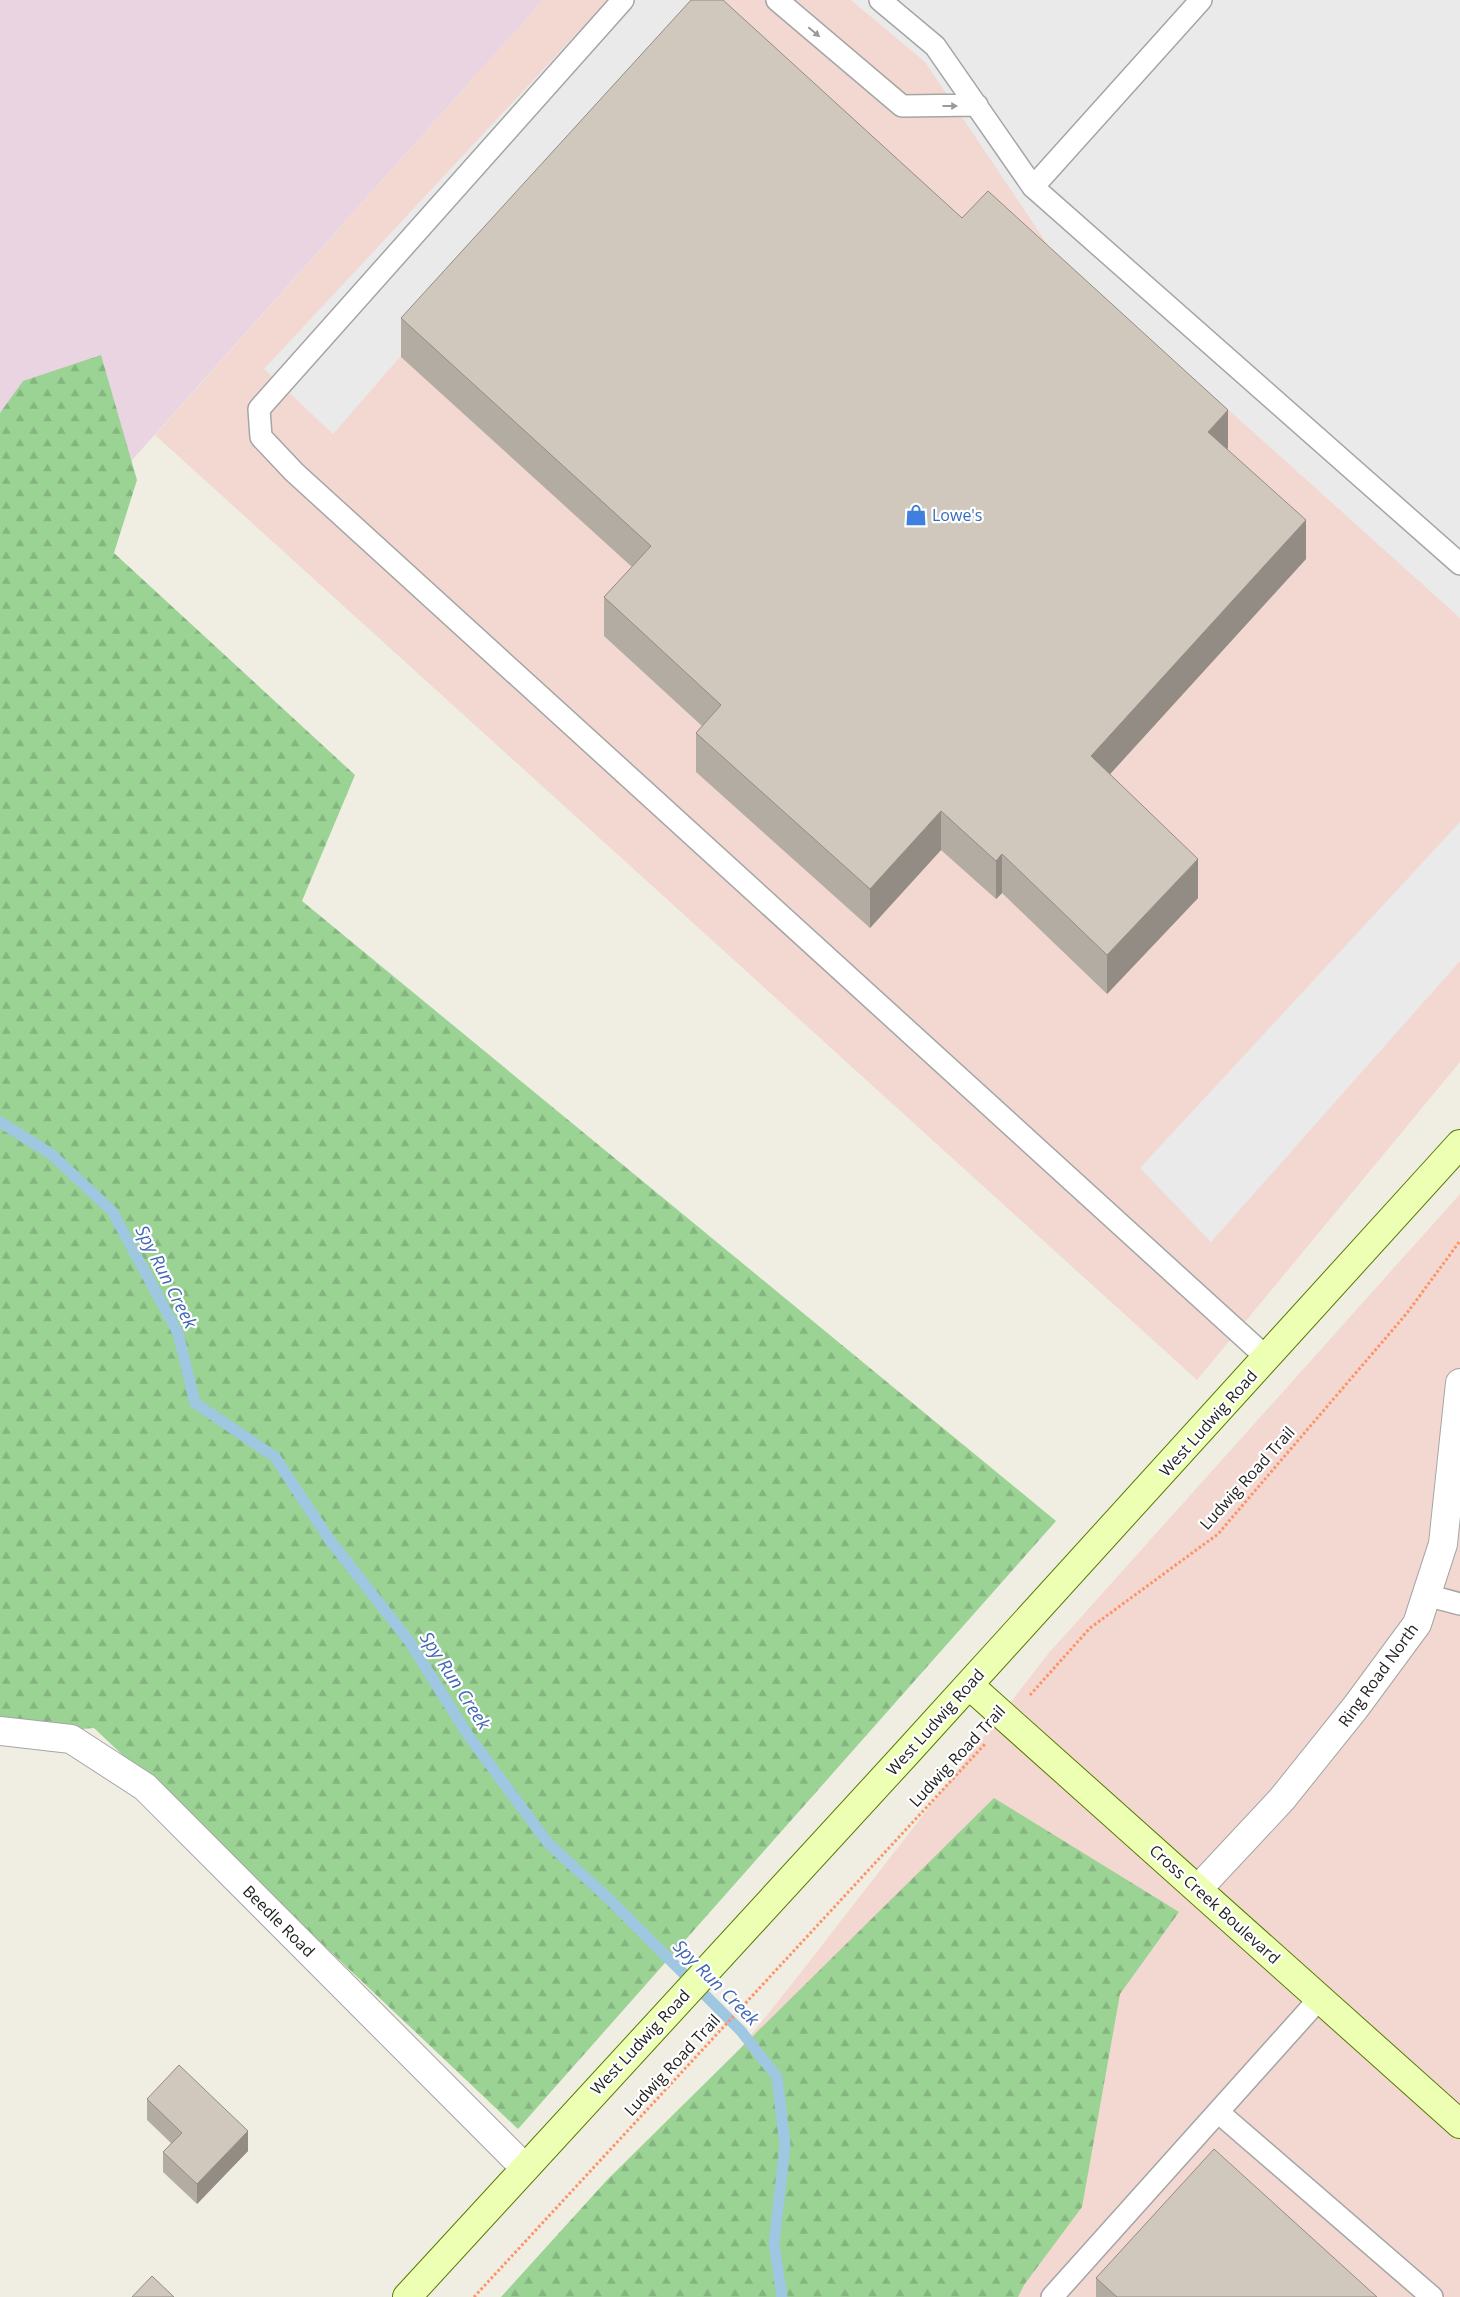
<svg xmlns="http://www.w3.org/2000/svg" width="1460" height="2297" viewBox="0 0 1460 2297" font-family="'Open Sans',sans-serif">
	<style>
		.commercial { fill: #f2d8d0 }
		.industrial { fill: #ead4e2 }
		.forest { fill: url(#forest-firs) }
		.parking { fill: #eaeaea }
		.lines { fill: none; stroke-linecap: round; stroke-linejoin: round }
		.stream { stroke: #9fc7e2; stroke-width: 11 }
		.lane-casing { stroke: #a5a5a5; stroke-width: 24 }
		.street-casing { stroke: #a5a5a5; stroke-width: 30 }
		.secondary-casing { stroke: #577a00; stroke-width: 30 }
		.path { stroke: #ff9165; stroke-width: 3; stroke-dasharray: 2.5 2.5; stroke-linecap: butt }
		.lane { stroke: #fff; stroke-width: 21 }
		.street { stroke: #fff; stroke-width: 28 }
		.secondary { stroke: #edffb2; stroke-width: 28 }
		.wall { fill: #b3aca2 }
		.shaded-wall { fill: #928c84 }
		.building { fill: #d0c8bc; stroke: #928c84 }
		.oneway { fill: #9a9a9a }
		.labels { text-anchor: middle; stroke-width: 4.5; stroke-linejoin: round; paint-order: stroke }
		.shop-label { font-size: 16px; fill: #366cbe; stroke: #fff; text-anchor: start }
		.street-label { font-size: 16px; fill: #1e1e1e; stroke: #fff }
		.water-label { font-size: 18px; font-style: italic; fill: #4267b6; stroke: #fff }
	</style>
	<defs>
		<pattern id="forest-firs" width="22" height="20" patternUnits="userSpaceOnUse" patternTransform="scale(1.25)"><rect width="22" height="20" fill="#9bd394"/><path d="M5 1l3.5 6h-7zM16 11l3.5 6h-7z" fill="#85b57f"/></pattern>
	</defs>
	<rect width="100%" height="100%" fill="#f0eee3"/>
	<path class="commercial" d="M543,0H1460V1062L1197,1380L155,435Z
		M1460,1194V2297H541L795,1980L1048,1654Z"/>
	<path class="industrial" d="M0,0H543L0,608Z"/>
	<path class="forest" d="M101,355L137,480L114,553L355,775L302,901L1056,1521L518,2129L94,1728L0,1736V413L23,381Z
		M994,1798L1179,1912L1120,1994L1082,2207L1024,2285L1018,2297H501L607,2180Z"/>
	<path class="parking" d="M608,0H711L333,434L264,369Z
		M851,0H1460V618L1052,251L925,62Z
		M1460,822V961L1211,1242L1140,1168Z"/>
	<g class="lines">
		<path class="stream" d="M0,1122L51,1154L112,1211L178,1333L195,1403L275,1457L329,1539L409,1641L468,1735L548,1843L612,1902L741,2031L777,2077L785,2145L774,2244L782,2297"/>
		<g class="lane-casing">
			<path id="lane" d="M623,0L259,409L261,437L294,472L1267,1358
				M777,0L902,106L977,105
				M880,0L935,46L1033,187L1460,564
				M1033,187L1201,0
				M1426,1595L1460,1604
				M1218,2112L1432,2297
				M1052,2297L1320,1998"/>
		</g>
		<g class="street-casing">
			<path id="street" d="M0,1731L71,1739L145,1787L525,2168
				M1198,1889L1282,1799L1355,1708L1417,1624L1443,1544L1460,1383"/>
		</g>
		<g class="secondary-casing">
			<path id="secondary" d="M969,1685L1460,2124
				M407,2297L903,1757L1460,1144"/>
		</g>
		<path class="path" d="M1030,1695L1090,1628L1218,1534L1407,1313L1460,1241
			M474,2297L985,1744"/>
		<use href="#lane" class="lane"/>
		<use href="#street" class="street"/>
		<use href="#secondary" class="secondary"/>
	</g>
	<path class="wall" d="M962,218L1228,448L1227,449L1306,559L1110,774L1198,898L1107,994L1002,893L996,899L941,850L870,928L696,772V733L702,726L604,636V597L632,567L401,357V318Z
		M147,2099L248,2151L197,2204L163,2172V2152L171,2143L147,2120Z
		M1096,2278L1377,2297H1096Z"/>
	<path class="shaded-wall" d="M1228,410V448L1208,471V432Z
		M1306,520V559L1091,795V756Z
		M941,811V850L870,928V889Z
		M1002,854V893L996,899V861Z
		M1198,859V898L1107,994V955Z
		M248,2131V2151L197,2204V2184Z"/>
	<path class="building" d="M691,0H723L962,218L988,191L1228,410L1208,432L1306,520L1091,756L1198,859L1107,955L1002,854L996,861L941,811L870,889L696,733L721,705L604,597L651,546L401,318Z
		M179,2065L248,2131L197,2184L163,2152L182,2133L147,2099Z
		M1214,2149L1377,2297H1117L1096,2278Z
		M152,2276L174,2297H132Z"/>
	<defs><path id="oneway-solid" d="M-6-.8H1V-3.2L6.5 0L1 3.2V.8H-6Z" transform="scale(1.25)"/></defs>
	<g class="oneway">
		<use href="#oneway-solid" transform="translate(814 32) rotate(40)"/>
		<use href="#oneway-solid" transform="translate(950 106)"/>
	</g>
	<defs>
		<g id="shop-bare" transform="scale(1.725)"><path d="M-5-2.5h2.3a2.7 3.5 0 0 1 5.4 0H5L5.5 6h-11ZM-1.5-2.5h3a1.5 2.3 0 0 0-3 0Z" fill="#3f7fe0" stroke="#fff" stroke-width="2.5" paint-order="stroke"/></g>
	</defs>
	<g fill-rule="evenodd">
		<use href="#shop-bare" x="916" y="515"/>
	</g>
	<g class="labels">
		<g class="shop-label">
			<text x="932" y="521">Lowe's</text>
		</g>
		<g class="street-label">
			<text transform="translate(1208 1423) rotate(-48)" y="6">West Ludwig Road</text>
			<text transform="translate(1247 1478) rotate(-48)" y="6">Ludwig Road Trail</text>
			<text transform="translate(1378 1675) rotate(-54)" y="6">Ring Road North</text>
			<text transform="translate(935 1722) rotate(-48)" y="6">West Ludwig Road</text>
			<text transform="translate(957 1756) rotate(-47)" y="6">Ludwig Road Trail</text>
			<text transform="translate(1215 1904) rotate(42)" y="6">Cross Creek Boulevard</text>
			<text transform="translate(279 1921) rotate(45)" y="6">Beedle Road</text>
			<text transform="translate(640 2042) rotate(-47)" y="6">West Ludwig Road</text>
			<text transform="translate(672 2065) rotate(-47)" y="6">Ludwig Road Trail</text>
		</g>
		<g class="water-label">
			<text transform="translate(166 1277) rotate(63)" y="6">Spy Run Creek</text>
			<text transform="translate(455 1681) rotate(57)" y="6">Spy Run Creek</text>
			<text transform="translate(716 1983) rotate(45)" y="6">Spy Run Creek</text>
		</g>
	</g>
</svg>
